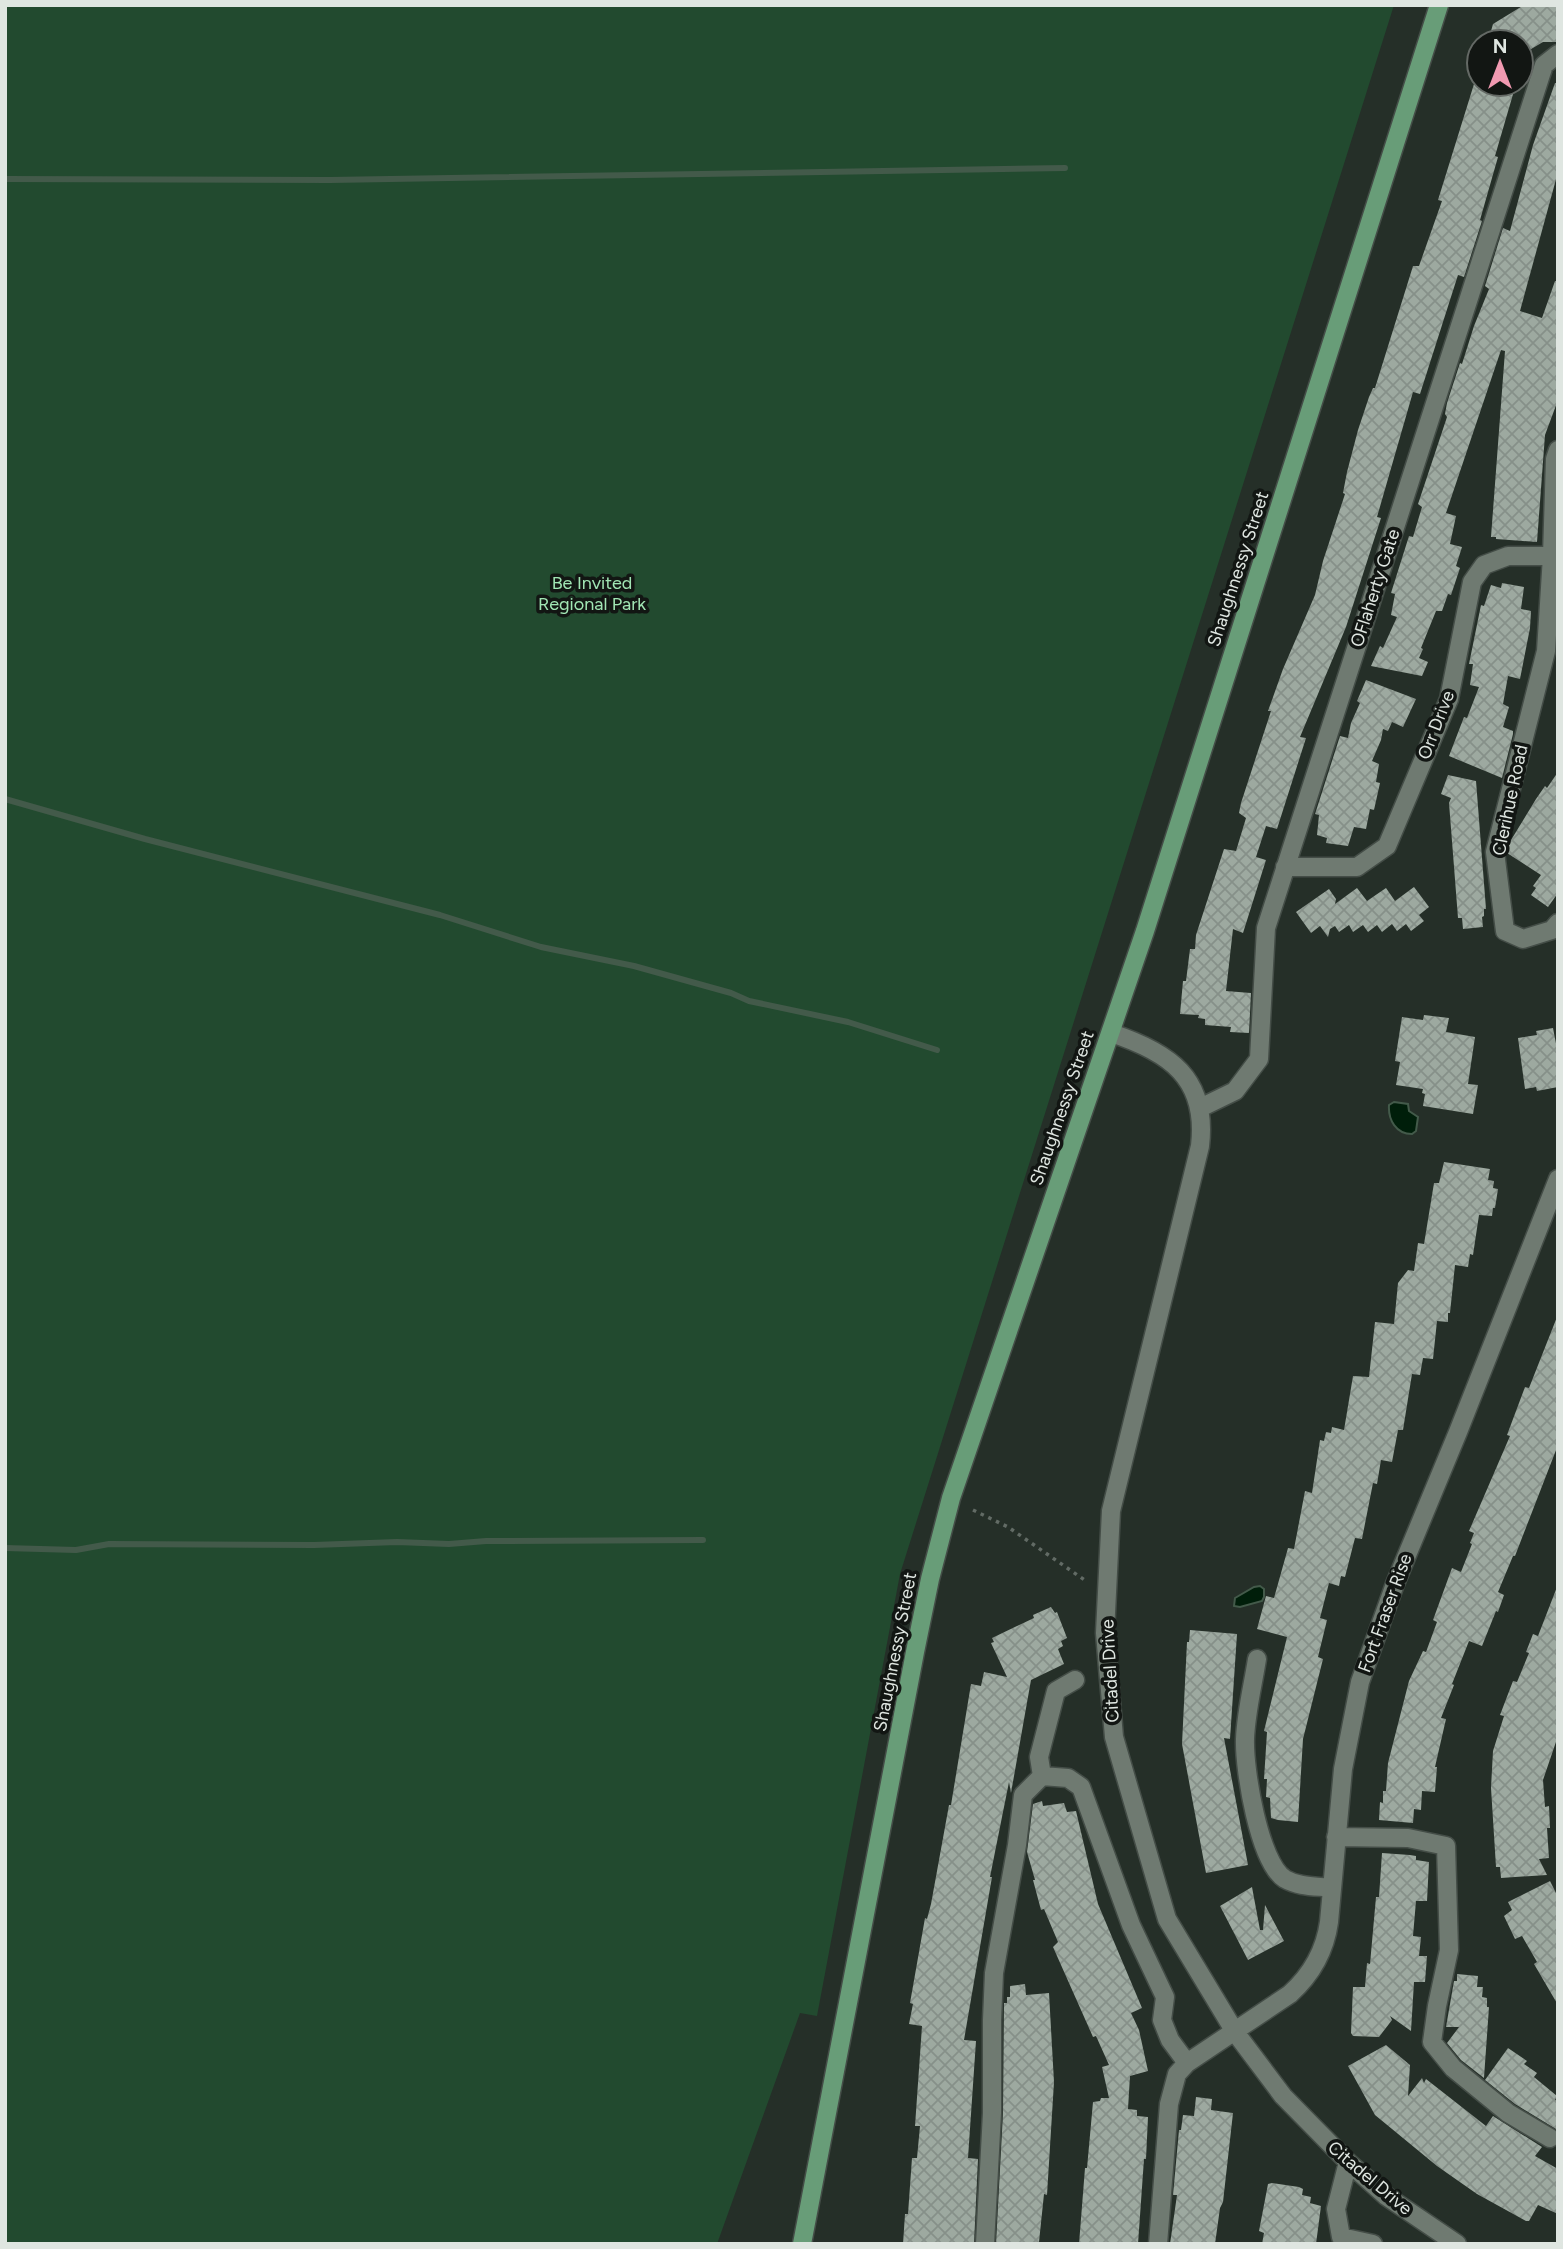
<svg xmlns="http://www.w3.org/2000/svg" width="1563" height="2249" viewBox="0 0 1563 2249" font-family="Figtree,sans-serif">
	<style>
		.park { fill: #224a2f }
		.water { fill: #001e0a; stroke: #435a4a; stroke-width: 2 }
		.lines { fill: none; stroke-linecap: round; stroke-linejoin: round }
		.stream { stroke: #435a4a; stroke-width: 6 }
		.building { fill: url(#building-cross-hatch) }
		.minor-casing { stroke: #444d47; stroke-width: 21 }
		.major-casing { stroke: #444d47; stroke-width: 21 }
		.path { stroke: #626b65; stroke-width: 3.5; stroke-dasharray: 3.5 5; stroke-linecap: butt }
		.minor { stroke: #6f7a71; stroke-width: 18 }
		.major { stroke: #689d78; stroke-width: 18 }
		.labels { text-anchor: middle; stroke-width: 7; stroke-linejoin: round; paint-order: stroke }
		.street-label { font-size: 18px; fill: #dfe6e1; stroke: #121613 }
		.park-label { font-size: 18px; fill: #a1e6b4; stroke: #121613 }
	</style>
	<defs>
		<pattern id="building-cross-hatch" width="8" height="8" patternUnits="userSpaceOnUse" patternTransform="scale(1.75)"><rect width="8" height="8" fill="#9da9a0"/><path d="M0 0l8 8M0 8l8-8" fill="none" stroke="#869089"/></pattern>
	</defs>
	<rect width="100%" height="100%" fill="#252f28"/>
	<path class="park" d="M5,5H1394L900,1574L817,2016L800,2013L717,2244H5Z"/>
	<path class="water" d="M1394,1102L1408,1104L1409,1111L1418,1117L1416,1131L1412,1134C1396,1134 1388,1120 1389,1105Z
		M1260,1586L1264,1589V1597L1262,1601L1240,1607L1234,1606L1235,1598L1254,1587Z"/>
	<g class="lines">
		<path class="stream" d="M5,179L330,180L1065,168
			M5,799L145,839L440,915L541,947L634,966L731,993L749,1001L848,1022L937,1050
			M5,1548L76,1550L109,1544L314,1545L397,1542L449,1544L486,1541L703,1540"/>
	</g>
	<path class="building" d="M1524,5H1558V42H1543L1521,55V42H1488L1493,24Z
		M1555,83H1558V172L1520,311L1542,318L1555,281H1558V400L1545,435L1537,542L1496,539V537H1491L1505,351L1501,350L1446,513L1456,516L1450,544L1462,547L1456,566L1460,568L1451,595L1448,594L1442,611H1436L1421,648L1423,649L1419,658L1428,662L1422,676L1371,666L1380,646L1383,648L1397,617L1391,615L1395,594L1391,593L1409,536L1413,537L1422,507L1418,504L1447,417L1445,414L1447,403L1460,363L1462,364L1474,326L1489,289L1485,286L1503,228L1510,231L1533,145Z
		M1474,84H1516L1495,156L1498,157L1480,220L1482,221L1464,277L1458,275L1420,394L1413,392L1377,517L1381,518L1346,627L1300,737L1306,738L1277,829L1266,826L1256,857L1266,860L1243,933L1233,929L1226,991L1251,993L1249,1033L1230,1032L1231,1027L1205,1025V1019L1198,1018L1199,1015L1180,1014L1183,981H1186L1190,949H1195L1196,935L1224,849L1236,851L1246,818L1239,813L1241,803L1271,711H1268L1283,669L1315,595L1323,561L1345,494L1343,493L1347,472L1358,430L1369,397L1373,388H1375L1413,266H1419L1442,201L1438,200Z
		M1502,583L1524,587L1521,609L1531,611L1530,628L1520,679L1508,676L1503,704L1509,707L1503,727L1513,731V734L1502,778L1449,756L1464,717L1467,718L1479,687L1470,685L1473,664H1469L1481,605L1484,606L1491,585L1501,588Z
		M1366,680L1416,699L1403,727L1392,722L1388,731L1383,729L1381,740L1372,761L1379,764L1376,782L1380,783L1374,810L1370,809L1366,829L1354,827L1348,846L1326,843L1327,838L1317,835L1319,815L1315,814L1316,811L1340,736L1348,738L1351,723L1360,703L1357,701Z
		M1558,772V893L1548,907L1531,895L1536,888L1533,886L1541,875L1507,853L1508,845L1536,799L1545,786L1547,788Z
		M1448,775L1476,781L1486,909H1484V916L1482,917L1483,927L1463,929L1462,918H1458L1449,803L1451,798L1441,794Z
		M1414,887L1429,907L1419,915L1424,921L1411,931L1406,924L1397,931L1392,924L1382,932L1377,925L1368,932L1363,925L1353,932L1349,925L1339,932L1335,926L1330,929L1328,937L1320,926L1311,933L1296,912L1329,889L1336,899L1335,904L1357,888L1367,901L1386,888L1395,901Z
		M1424,1015L1449,1018L1446,1032L1475,1037L1468,1084L1478,1085L1473,1114L1423,1106L1425,1094L1422,1093L1423,1089L1396,1085L1400,1062L1395,1061L1402,1017L1423,1020Z
		M1553,1028L1558,1054V1087L1537,1091L1536,1087L1525,1089L1518,1038L1537,1035L1536,1031Z
		M1444,1162L1490,1169L1488,1180L1494,1181L1493,1188L1498,1189L1495,1208H1493L1492,1216L1479,1215L1473,1255L1470,1254L1468,1267L1455,1265L1450,1313H1448V1322L1437,1321L1433,1359L1423,1358L1420,1375L1412,1374L1403,1430H1398L1392,1462L1381,1460L1377,1484L1373,1483L1362,1539L1355,1538L1345,1577L1341,1576L1339,1586L1329,1583L1320,1618L1327,1620L1318,1657L1323,1659L1303,1739L1298,1822L1278,1820L1271,1818L1270,1798L1266,1797L1267,1779H1264L1267,1732L1264,1731L1287,1637L1257,1629L1266,1596L1274,1598L1288,1548L1294,1549L1305,1491L1312,1493L1320,1440L1324,1441L1326,1432L1331,1433L1332,1427L1344,1430L1353,1376L1369,1377L1375,1322L1394,1324L1398,1283L1408,1270L1414,1271L1418,1243L1424,1244L1434,1183H1439Z
		M1557,1317L1558,1445L1515,1556H1513L1498,1592L1504,1595L1498,1612L1496,1611L1482,1646L1469,1641L1452,1684L1454,1685L1441,1718L1446,1719L1435,1767H1437L1435,1792L1422,1791L1421,1810L1414,1809L1413,1823L1379,1820L1380,1802L1383,1803V1791H1386L1388,1763L1409,1681L1423,1651L1426,1652L1437,1622L1433,1620L1452,1568L1461,1572L1472,1544L1470,1543L1474,1533L1469,1531L1510,1436L1507,1435L1525,1387L1529,1388Z
		M1557,1587L1558,1736L1543,1780L1545,1807L1549,1806L1550,1828H1547L1549,1858L1539,1859L1547,1875L1501,1878L1500,1867H1496L1491,1788L1493,1751L1504,1716L1500,1715L1513,1681L1517,1682L1529,1653L1526,1652L1533,1634L1538,1636Z
		M1051,1607L1055,1613L1057,1612L1067,1638L1061,1641L1063,1646L1058,1649L1064,1664L1031,1680L1011,1793L1009,1782L990,1877H992L964,2040L976,2041L968,2158L978,2159L974,2244H903L905,2214H908L912,2158H917L920,2126H915L922,2026L909,2024L913,2004L910,2003L925,1918L927,1919L931,1904L949,1805H951L971,1684L981,1686L984,1672L1007,1677L991,1643L994,1642L992,1638L1034,1618L1033,1615Z
		M1190,1630L1237,1634L1230,1739L1224,1738L1248,1865L1206,1873L1182,1744L1187,1642H1189Z
		M1042,1801L1043,1806L1064,1803L1067,1812L1076,1811L1098,1904L1142,2008L1131,2013L1139,2030L1148,2071L1130,2076L1128,2109L1137,2110V2116L1148,2117L1146,2159H1144L1138,2244H1079L1085,2168H1087L1093,2102L1100,2101L1101,2098H1109L1102,2067L1109,2065L1096,2036L1093,2037L1053,1947L1058,1942L1044,1909L1041,1910L1033,1880H1035L1027,1852L1033,1804Z
		M1382,1853L1410,1855L1416,1856V1860L1429,1862L1427,1901H1416L1413,1936L1421,1937L1419,1956H1427L1425,1982H1414L1411,2031L1390,2016L1392,2020L1379,2037L1353,2036L1351,2033L1353,1987H1365L1367,1963L1370,1964L1376,1897H1379Z
		M1550,1881L1558,1897V2005L1534,1964L1537,1962L1522,1936L1515,1939L1504,1916L1512,1910L1508,1902Z
		M1252,1887L1260,1930H1263L1265,1905L1284,1941L1248,1960L1220,1906Z
		M1457,1974L1478,1976L1477,1987H1483L1482,1997L1487,1998V2007H1489L1484,2078L1461,2060L1447,2043L1459,2027H1446L1454,1981H1457Z
		M1025,1984L1026,1995L1049,1993L1054,2082L1047,2195L1044,2194L1039,2242L996,2244L1003,2113L1004,2003H1007V1997H1010V1986Z
		M1386,2045L1410,2065L1408,2096L1422,2078L1424,2083L1426,2079L1486,2126L1493,2116L1542,2147L1535,2156L1558,2169V2214L1538,2205L1529,2221H1526L1477,2194L1437,2166L1375,2115L1348,2066Z
		M1508,2048L1527,2061L1524,2064L1537,2073L1534,2077L1557,2096L1555,2100L1558,2101L1556,2129L1515,2104L1485,2080Z
		M1196,2097L1212,2099L1211,2110L1233,2113L1223,2202L1220,2208L1215,2244H1170L1177,2195H1173L1179,2130H1181L1183,2115L1194,2116Z
		M1272,2183L1299,2187L1303,2189L1302,2195L1311,2197L1310,2203L1321,2206L1316,2244H1262L1264,2233L1259,2231L1268,2184Z"/>
	<g class="lines">
		<g class="minor-casing">
			<path id="minor" d="M1558,450L1555,459L1552,556L1546,651L1495,852L1505,931L1523,939L1552,930L1558,923
				M1285,867H1357L1387,846L1449,699L1472,582L1484,565L1508,556H1558
				M1111,1033C1169,1052 1208,1078 1200,1146L1111,1511L1105,1633L1114,1737L1167,1919L1235,2032L1283,2096L1348,2162L1386,2196L1457,2244
				M1200,1108L1235,1091L1259,1059L1266,928L1544,65L1558,54
				M1257,1659C1253,1685 1246,1712 1245,1739C1244,1769 1259,1863 1285,1879C1299,1887 1316,1886 1332,1888
				M1042,1776L1039,1757L1056,1691L1075,1680
				M1336,1837L1408,1838L1446,1846L1449,1950L1437,2006L1432,2042L1453,2068L1508,2113L1550,2138
				M1187,2063L1290,1994C1312,1974 1325,1951 1329,1922L1343,1769L1360,1682L1395,1584L1458,1432L1558,1179
				M1348,2162L1336,2209L1341,2237L1373,2244
				M985,2244L992,2113V2020L994,1973L1017,1845L1023,1795L1042,1776L1068,1778L1081,1787L1131,1925L1165,1997L1162,2020L1170,2040L1187,2063L1177,2074L1169,2104L1158,2244"/>
		</g>
		<g class="major-casing">
			<path id="major" d="M802,2244L915,1652L930,1579L951,1498L1145,931L1439,5"/>
		</g>
		<path class="path" d="M973,1510L1008,1527L1086,1581"/>
		<use href="#minor" class="minor"/>
		<use href="#major" class="major"/>
	</g>
	<g class="labels">
		<g class="street-label">
			<text transform="translate(1238 569) rotate(-72)" y="6">Shaughnessy Street</text>
			<text transform="translate(1375 588) rotate(-72)" y="6">OFlaherty Gate</text>
			<text transform="translate(1436 725) rotate(-69)" y="6">Orr Drive</text>
			<text transform="translate(1510 800) rotate(-78)" y="6">Clerihue Road</text>
			<text transform="translate(1062 1108) rotate(-71)" y="6">Shaughnessy Street</text>
			<text transform="translate(1385 1613) rotate(-70)" y="6">Fort Fraser Rise</text>
			<text transform="translate(895 1652) rotate(-79)" y="6">Shaughnessy Street</text>
			<text transform="translate(1110 1671) rotate(-93)" y="6">Citadel Drive</text>
			<text transform="translate(1370 2178) rotate(40)" y="6">Citadel Drive</text>
		</g>
		<g class="park-label">
			<text x="592" y="589">Be Invited<tspan x="592" dy="21">Regional Park</tspan></text>
		</g>
	</g>
	<rect width="1563" height="2249" fill="none" stroke="#dfe6e1" stroke-width="14"/>
	<g transform="translate(1500 63)"><circle r="33" fill="#121613" stroke="#646965" stroke-width="2"/>
	<path d="M0-5L12 26L0 18L-12 26Z" fill="#f19ab1"/>
	<text y="-10" font-size="19" font-weight="bold" text-anchor="middle" fill="#dfe6e1">N</text>
	</g>
</svg>
